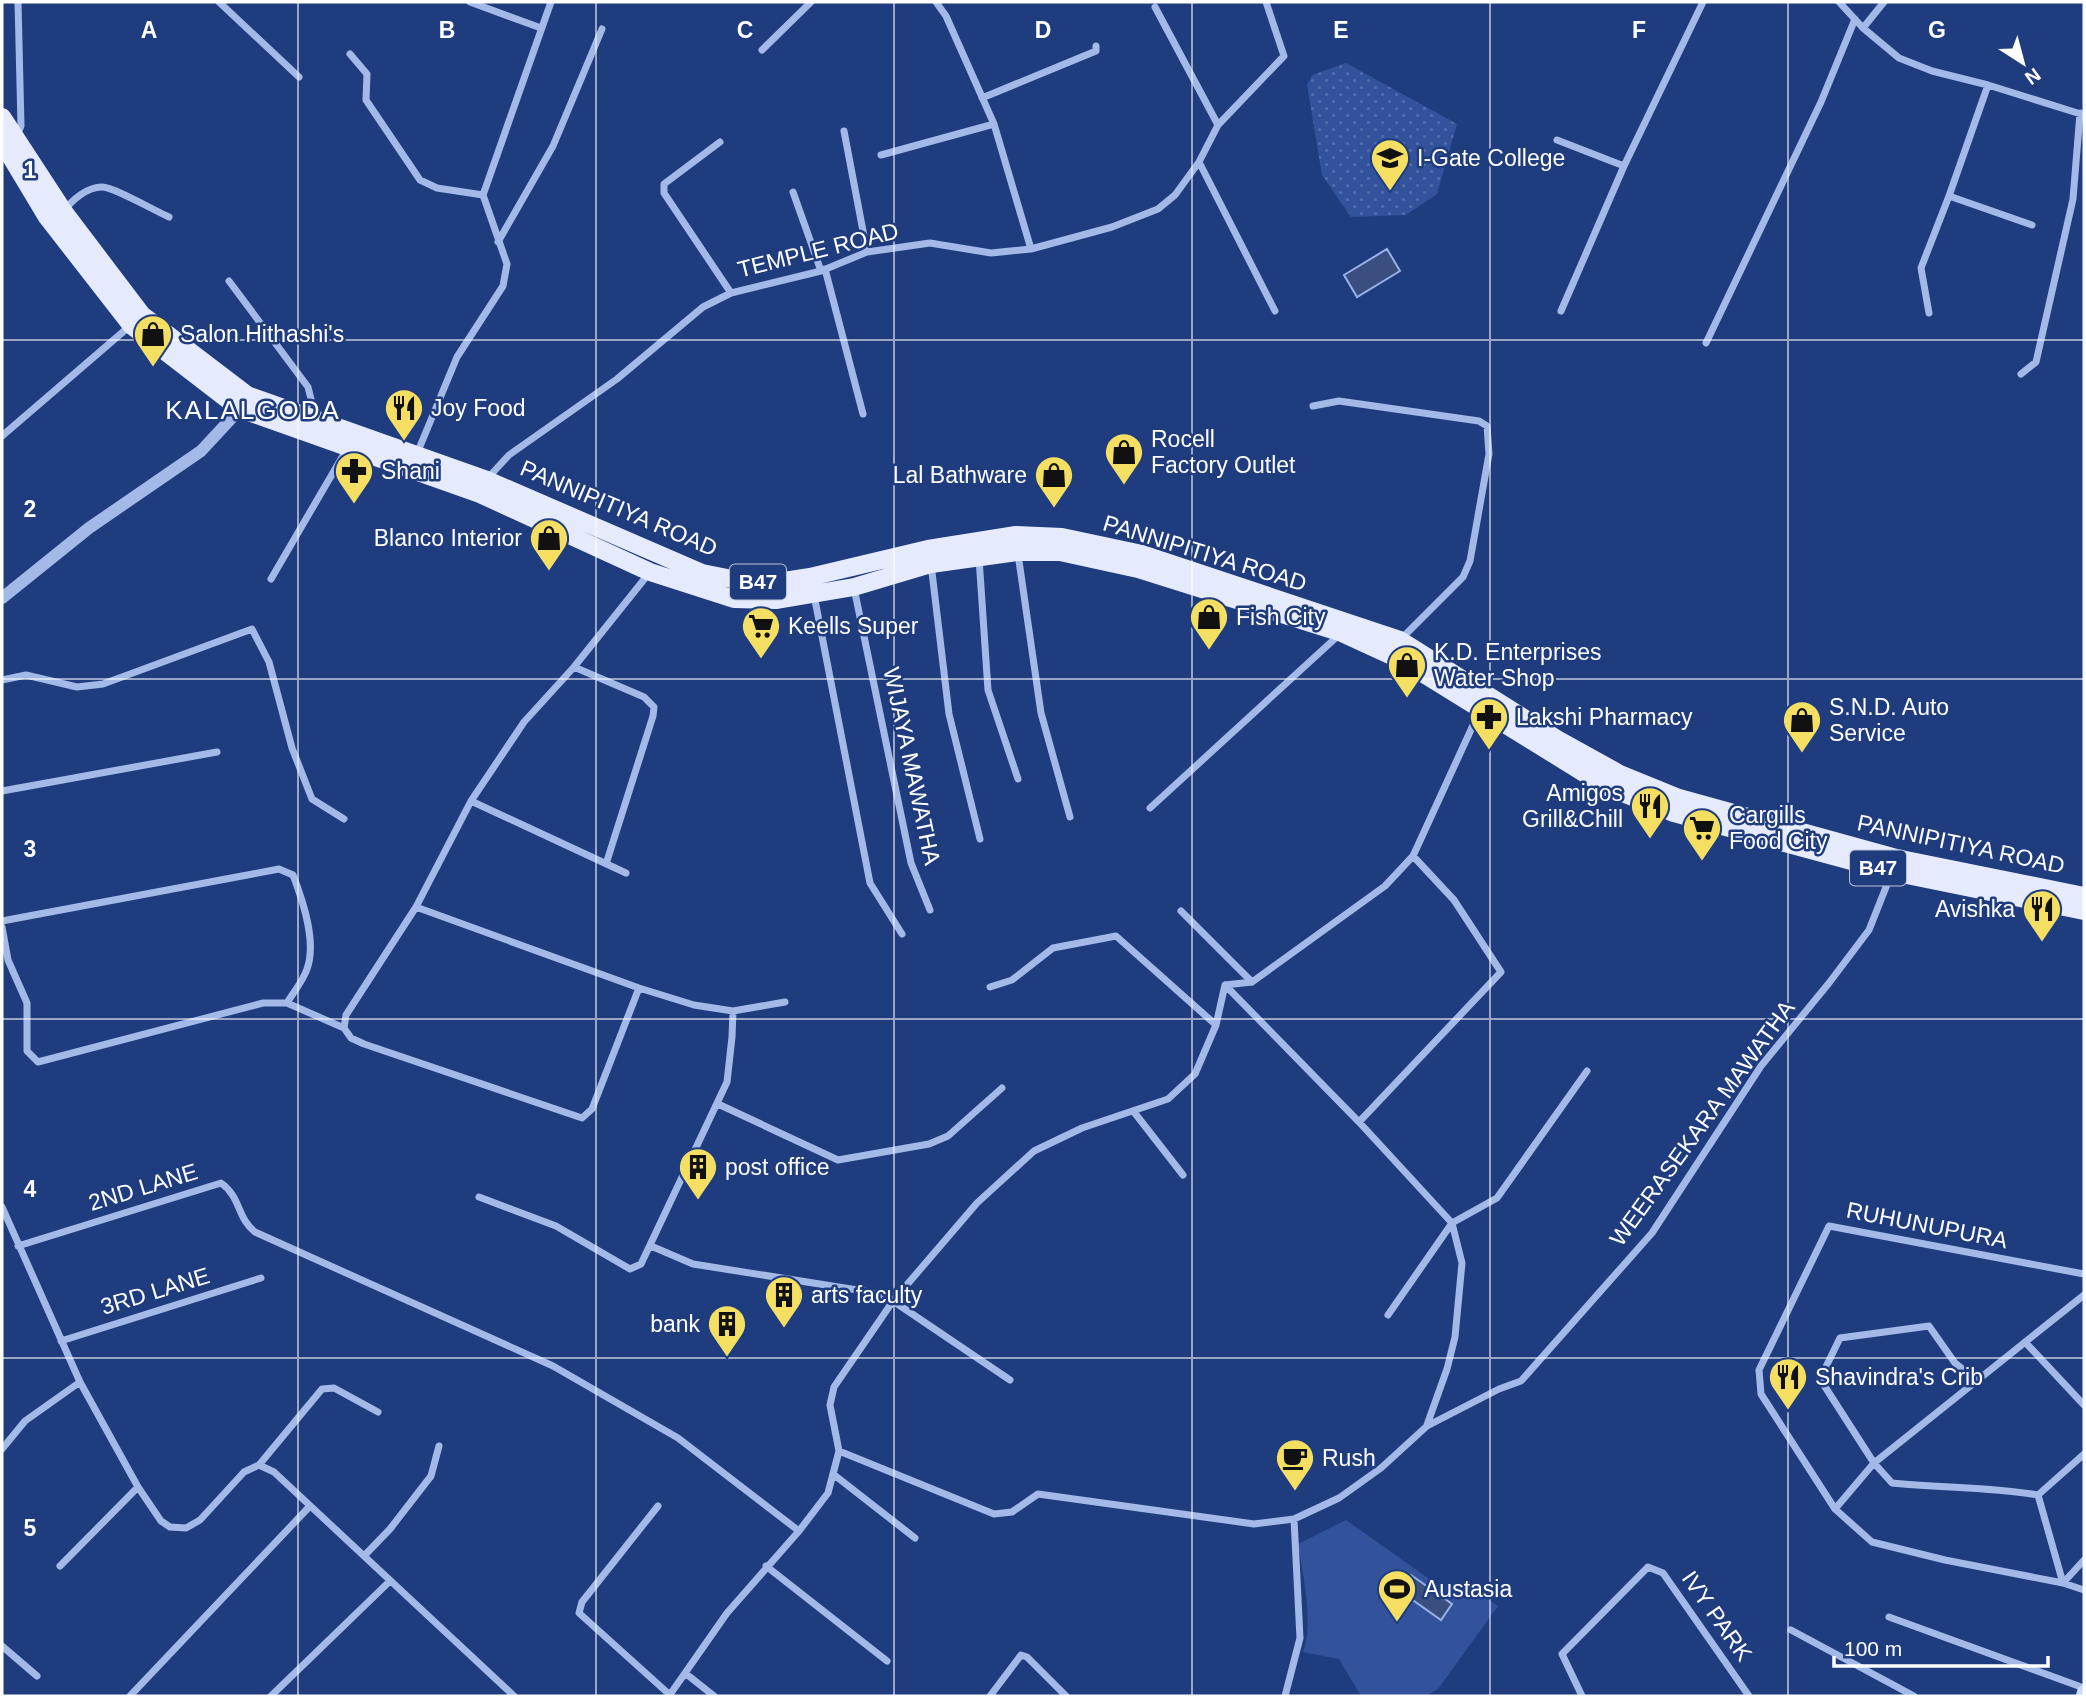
<svg xmlns="http://www.w3.org/2000/svg" width="2086" height="1698" viewBox="0 0 2086 1698" font-family="Helvetica,sans-serif">
	<style>
		.park { fill: url(#park-dots) }
		.pitch { fill: #32539c }
		.water { fill: #3a4f80; stroke: #97b2e9; stroke-width: 2 }
		.lines { fill: none; stroke-linecap: round; stroke-linejoin: round }
		.minor { stroke: #a3b9e7; stroke-width: 7 }
		.tertiary { stroke: #a3b9e7; stroke-width: 12 }
		.secondary { stroke: #cdd9f6; stroke-width: 14 }
		.primary { stroke: #e5ebfd; stroke-width: 18 }
		.grid { fill: none; stroke: #fff; stroke-width: 2; stroke-opacity: 0.55 }
		.labels { text-anchor: middle; stroke-width: 5; stroke-linejoin: round; paint-order: stroke }
		.shield { fill: #1f3c7e; stroke: #bcc4d8; stroke-width: 2 }
		.shield-label { font-size: 21px; font-weight: bold; fill: #fff }
		.poi-label { font-size: 23px; fill: #fff; stroke: #1f3c7e; text-anchor: start }
		.street-label { font-size: 23px; fill: #fff; stroke: #1f3c7e }
		.quarter-label { font-size: 26px; letter-spacing: 2px; fill: #fff; stroke: #1f3c7e }
		.grid-label { font-size: 23px; text-anchor: middle; font-weight: bold; fill: #fff; stroke: #1f3c7e; stroke-width: 5; stroke-linejoin: round; paint-order: stroke }
	</style>
	<defs>
		<pattern id="park-dots" width="8" height="8" patternUnits="userSpaceOnUse" patternTransform="scale(1.75)"><rect width="8" height="8" fill="#32539c"/><path d="M2 2h.1M6 6h.1" fill="none" stroke="#516dab" stroke-width="1.8" stroke-linecap="round"/></pattern>
	</defs>
	<rect width="100%" height="100%" fill="#1f3c7e"/>
	<path class="park" d="M1346,63L1457,124L1437,194L1406,215L1351,217L1322,175L1307,85L1312,75Z"/>
	<path class="pitch" d="M1346,1520L1459,1600L1470,1587L1498,1606L1438,1689L1426,1696H1361L1339,1659L1303,1652C1314,1624 1303,1575 1298,1544Z"/>
	<path class="water" d="M1387,249L1400,271L1357,297L1344,275Z
		M1411,1575L1452,1604L1441,1620L1400,1591Z"/>
	<g class="lines">
		<path class="minor" d="M219,2L299,77
			M470,2L541,28
			M936,2L946,16L994,124L1031,249
			M1839,2L1863,28L1899,58L1932,71L1988,85L2084,115
			M1155,7L1218,125
			M1863,28L1884,2
			M762,50L811,2
			M350,54L367,74L366,100L420,180L437,188L483,195
			M982,98L1096,51V46
			M844,131L867,252
			M16,137L21,126L18,2
			M1557,140L1624,166
			M720,142L664,184V193L731,293
			M881,155L994,124
			M1199,162L1275,311
			M793,192L821,271
			M483,195L551,2
			M1949,196L2032,225
			M64,211C72,200 87,187 102,187C114,187 155,211 169,217
			M498,242L553,146L602,29
			M825,269L863,414
			M229,281L308,387L311,399L303,413
			M1561,311L1624,166L1703,2
			M1929,313L1921,268L1949,196L1988,85
			M1706,343L1821,102L1855,19
			M2021,374L2036,362L2073,199L2080,113
			M1313,406L1339,401L1479,421L1487,426L1489,454L1470,561L1463,577L1401,639
			M2,436L131,325
			M416,456L457,357L503,286L507,264L483,195
			M486,480L509,455L617,379L703,307L731,293L821,271L867,252L930,243L991,253L1031,249L1112,227L1158,209L1175,195L1199,162L1218,125L1284,56L1266,2
			M1018,554L1041,713L1070,817
			M979,558L988,690L1018,779
			M931,564L949,714L980,839
			M271,579L348,447
			M854,588L911,863L930,910
			M814,595L870,883L902,934
			M574,667L644,697L654,707L653,716L606,864
			M2,680L26,675L77,687L103,684L252,629L269,662L292,748L312,799L344,819
			M2,791L217,752
			M471,801L626,873
			M1150,808L1340,634
			M416,907L639,988L592,1109L582,1118L364,1044L351,1038L344,1028L346,1015L416,907L471,801L524,722L574,667L650,572
			M1181,911L1252,982
			M2,921L279,869L293,875C303,901 317,942 307,969C303,981 293,993 287,1003
			M2,927L8,960L27,1003V1051L38,1062L263,1003H287L344,1028
			M1225,985L1359,1122L1452,1223L1462,1263L1455,1337L1447,1369L1427,1425
			M990,987L1012,980L1053,948L1116,936L1216,1025
			M639,988L694,1005L733,1011L785,1002
			M718,1104L838,1160L929,1144L948,1136L1002,1088
			M1134,1112L1183,1175
			M1359,1122L1501,972L1454,900L1413,856
			M479,1197L556,1226L630,1269L641,1264L727,1082L732,1037L733,1011
			M2,1207L80,1382L138,1487L161,1521L170,1527L186,1528L200,1520L244,1472L259,1465L274,1472L514,1696
			M18,1246L221,1183C241,1197 237,1218 255,1232L553,1366L678,1438L799,1531
			M651,1246L693,1264L870,1292L893,1301L1010,1380
			M2084,1274L1829,1226L1759,1370L1761,1394L1835,1509L1872,1542L1945,1560L2063,1583L2084,1590
			M1388,1315L1452,1223L1497,1198L1587,1071
			M61,1341L261,1278
			M2025,1342L2084,1405
			M1976,1380L1955,1363L1929,1326L1840,1338L1820,1379L1874,1463L1892,1483C1940,1488 1990,1487 2038,1495
			M2,1449L25,1421L80,1382
			M839,1451L994,1514L1012,1512L1038,1494L1254,1524L1294,1519L1339,1498L1381,1468L1427,1426L1499,1389L1521,1381L1652,1233L1761,1066L1829,983L1869,930L1892,872
			M259,1465L322,1389L334,1388L378,1412
			M833,1474L915,1538
			M2038,1495L2063,1583
			M2038,1495L2084,1454
			M658,1506L582,1602L579,1613L670,1695
			M1835,1509L1874,1463L2084,1295
			M364,1556L390,1529L431,1476L439,1446
			M60,1566L138,1487
			M766,1566L887,1661
			M2063,1583L2084,1560
			M1889,1617L2084,1688
			M1791,1630L1914,1696
			M2,1646L37,1676
			M685,1673L714,1696
			M130,1696L310,1506
			M271,1696L390,1581
			M669,1696L727,1613L799,1531L828,1493L839,1451L830,1405L834,1387L893,1301L977,1203L1034,1151L1082,1128L1168,1099L1195,1074L1216,1025L1225,985L1252,982L1385,886L1413,856L1480,710
			M990,1696L1021,1655L1027,1657L1066,1696
			M1285,1696L1300,1638L1294,1519
			M1582,1696L1562,1654L1648,1567L1663,1573L1749,1696"/>
		<path class="tertiary" d="M2,598L89,528L201,451L240,409L243,402"/>
		<path class="secondary" d="M2083,1696L2084,1692"/>
		<path class="primary" d="M2,117L64,212L142,315L247,395L487,480L702,573L737,580L771,583L810,577L928,549L1016,535L1062,537L1142,554L1400,640L1557,739L1620,774L1679,798L1896,858L2084,896
			M2,142L47,217L131,325L240,409L480,494L650,572L734,599L777,600L854,587L931,564L1018,552H1060L1138,569L1342,633L1403,661L1605,786L1674,813L1892,872L2084,911"/>
	</g>
	<path class="grid" d="M298,2V1696M596,2V1696M894,2V1696M1192,2V1696M1490,2V1696M1788,2V1696M2,340H2084M2,679H2084M2,1019H2084M2,1358H2084"/>
	<defs>
		<g id="school-pin" transform="scale(2.0125)"><path d="M0 17L-7.5 6A9.5 9.5 0 1 1 7.5 6Z" fill="#f5df63" stroke="#1f3c7e"/><path d="M0-5L7-2L0 1L-7-2ZM-4 1L0 2.5L4 1V4Q0 6-4 4Z" fill="#111"/></g>
		<g id="shop-pin" transform="scale(2.0125)"><path d="M0 17L-7.5 6A9.5 9.5 0 1 1 7.5 6Z" fill="#f5df63" stroke="#1f3c7e"/><path d="M-5-2.5h2.3a2.7 3.5 0 0 1 5.4 0H5L5.5 6h-11ZM-1.5-2.5h3a1.5 2.3 0 0 0-3 0Z" fill="#111"/></g>
		<g id="restaurant-pin" transform="scale(2.0125)"><path d="M0 17L-7.5 6A9.5 9.5 0 1 1 7.5 6Z" fill="#f5df63" stroke="#1f3c7e"/><path d="M-5-6h1v4h1v-4h1v4h1v-4h1v5L-1.5 .5V6h-2V.5L-5-1ZM5-6V6H3V1.5H1.5Q1.5-4 5-6Z" fill="#111"/></g>
		<g id="pharmacy-pin" transform="scale(2.0125)"><path d="M0 17L-7.5 6A9.5 9.5 0 1 1 7.5 6Z" fill="#f5df63" stroke="#1f3c7e"/><path d="M-2-6h4v4h4v4h-4v4h-4v-4h-4v-4h4Z" fill="#111"/></g>
		<g id="supermarket-pin" transform="scale(2.0125)"><path d="M0 17L-7.5 6A9.5 9.5 0 1 1 7.5 6Z" fill="#f5df63" stroke="#1f3c7e"/><path d="M-6-5.5h2.5l.6 2H6L4.5 2H-2.5L-4.4-4H-6ZM-1.5 3.2a1.3 1.3 0 1 0 .1 0ZM3 3.2a1.3 1.3 0 1 0 .1 0Z" fill="#111"/></g>
		<g id="building-pin" transform="scale(2.0125)"><path d="M0 17L-7.5 6A9.5 9.5 0 1 1 7.5 6Z" fill="#f5df63" stroke="#1f3c7e"/><path d="M-4-6H4V6H1V3H-1V6H-4ZM-2.5-4.3h1.7v1.8h-1.7ZM.8-4.3h1.7v1.8H.8ZM-2.5-1h1.7V.8h-1.7ZM.8-1h1.7V.8H.8Z" fill="#111"/></g>
		<g id="cafe-pin" transform="scale(2.0125)"><path d="M0 17L-7.5 6A9.5 9.5 0 1 1 7.5 6Z" fill="#f5df63" stroke="#1f3c7e"/><path d="M-5.5-4.5H6V0H3Q3 3.5 0 3.5H-2.5Q-5.5 3.5-5.5 0ZM3-3.2v2h1.7v-2ZM-6 4.5H4V6H-6Z" fill="#111"/></g>
		<g id="stadium-pin" transform="scale(2.0125)"><path d="M0 17L-7.5 6A9.5 9.5 0 1 1 7.5 6Z" fill="#f5df63" stroke="#1f3c7e"/><path d="M0-5a6.5 5 0 1 0 0 10a6.5 5 0 1 0 0-10ZM-3.5-1.8h7v3.6h-7Z" fill="#111"/></g>
	</defs>
	<g fill-rule="evenodd">
		<use href="#school-pin" x="1390" y="158"/>
		<use href="#shop-pin" x="153" y="334"/>
		<use href="#restaurant-pin" x="404" y="408"/>
		<use href="#shop-pin" x="1124" y="452"/>
		<use href="#pharmacy-pin" x="354" y="471"/>
		<use href="#shop-pin" x="1054" y="475"/>
		<use href="#shop-pin" x="549" y="538"/>
		<use href="#shop-pin" x="1209" y="617"/>
		<use href="#supermarket-pin" x="761" y="626"/>
		<use href="#shop-pin" x="1407" y="665"/>
		<use href="#pharmacy-pin" x="1489" y="717"/>
		<use href="#shop-pin" x="1802" y="720"/>
		<use href="#restaurant-pin" x="1650" y="806"/>
		<use href="#supermarket-pin" x="1702" y="828"/>
		<use href="#restaurant-pin" x="2042" y="909"/>
		<use href="#building-pin" x="698" y="1167"/>
		<use href="#building-pin" x="784" y="1295"/>
		<use href="#building-pin" x="727" y="1324"/>
		<use href="#restaurant-pin" x="1788" y="1377"/>
		<use href="#cafe-pin" x="1295" y="1458"/>
		<use href="#stadium-pin" x="1397" y="1589"/>
	</g>
	<g class="labels">
		<g class="shield">
			<rect x="730" y="564.5" width="56" height="35" rx="5"/>
			<rect x="1850" y="850.5" width="56" height="35" rx="5"/>
		</g>
		<g class="shield-label">
			<text x="758" y="589">B47</text>
			<text x="1878" y="875">B47</text>
		</g>
		<g class="poi-label">
			<text x="1417" y="166">I-Gate College</text>
			<text x="180" y="342">Salon Hithashi's</text>
			<text x="431" y="416">Joy Food</text>
			<text x="1151" y="447">Rocell<tspan x="1151" dy="26">Factory Outlet</tspan></text>
			<text x="381" y="479">Shani</text>
			<text x="1027" y="483" text-anchor="end">Lal Bathware</text>
			<text x="522" y="546" text-anchor="end">Blanco Interior</text>
			<text x="1236" y="625">Fish City</text>
			<text x="788" y="634">Keells Super</text>
			<text x="1434" y="660">K.D. Enterprises<tspan x="1434" dy="26">Water Shop</tspan></text>
			<text x="1829" y="715">S.N.D. Auto<tspan x="1829" dy="26">Service</tspan></text>
			<text x="1516" y="725">Lakshi Pharmacy</text>
			<text x="1623" y="801" text-anchor="end">Amigos<tspan x="1623" dy="26">Grill&amp;Chill</tspan></text>
			<text x="1729" y="823">Cargills<tspan x="1729" dy="26">Food City</tspan></text>
			<text x="2015" y="917" text-anchor="end">Avishka</text>
			<text x="725" y="1175">post office</text>
			<text x="811" y="1303">arts faculty</text>
			<text x="700" y="1332" text-anchor="end">bank</text>
			<text x="1815" y="1385">Shavindra's Crib</text>
			<text x="1322" y="1466">Rush</text>
			<text x="1424" y="1597">Austasia</text>
		</g>
		<g class="street-label">
			<text transform="translate(818 250) rotate(-14)" y="8">TEMPLE ROAD</text>
			<text transform="translate(619 508) rotate(23)" y="8">PANNIPITIYA ROAD</text>
			<text transform="translate(1205 553) rotate(17)" y="8">PANNIPITIYA ROAD</text>
			<text transform="translate(912 766) rotate(78)" y="8">WIJAYA MAWATHA</text>
			<text transform="translate(1961 844) rotate(12)" y="8">PANNIPITIYA ROAD</text>
			<text transform="translate(1702 1123) rotate(-54)" y="8">WEERASEKARA MAWATHA</text>
			<text transform="translate(143 1187) rotate(-17)" y="8">2ND LANE</text>
			<text transform="translate(1927 1225) rotate(11)" y="8">RUHUNUPURA</text>
			<text transform="translate(155 1291) rotate(-17)" y="8">3RD LANE</text>
			<text transform="translate(1717 1616) rotate(55)" y="8">IVY PARK</text>
		</g>
		<g class="quarter-label">
			<text x="253" y="419">KALALGODA</text>
		</g>
	</g>
	<g class="grid-label">
		<text x="149" y="38">A</text>
		<text x="447" y="38">B</text>
		<text x="745" y="38">C</text>
		<text x="1043" y="38">D</text>
		<text x="1341" y="38">E</text>
		<text x="1639" y="38">F</text>
		<text x="1937" y="38">G</text>
		<text x="30" y="178">1</text>
		<text x="30" y="517">2</text>
		<text x="30" y="857">3</text>
		<text x="30" y="1197">4</text>
		<text x="30" y="1536">5</text>
	</g>
	<rect width="2086" height="1698" fill="none" stroke="#ffffff" stroke-width="7"/>
	<g transform="translate(2023 63) rotate(144)" stroke="#1f3c7e" stroke-width="5" paint-order="stroke">
	<path d="M0-5L12 26L0 18L-12 26Z" fill="#ffffff"/>
	<text y="-10" font-size="19" font-weight="bold" text-anchor="middle" fill="#ffffff">N</text>
	</g>
	<path d="M1834 1656v10h214v-10" fill="none" stroke="#ffffff" stroke-width="3.5"/>
	<text x="1844" y="1656" font-size="21" fill="#ffffff" stroke="#1f3c7e" stroke-width="5" paint-order="stroke">100 m</text>
</svg>
